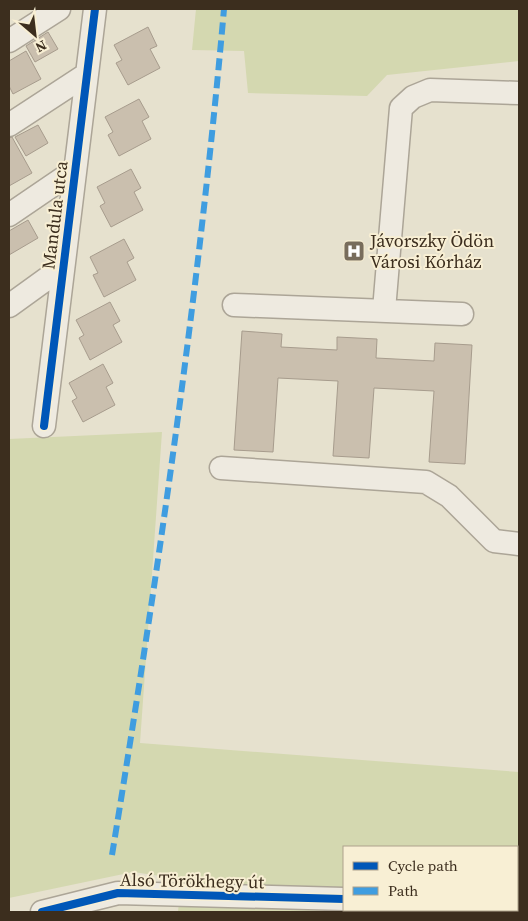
<svg xmlns="http://www.w3.org/2000/svg" width="528" height="921" viewBox="0 0 528 921" font-family="'Source Serif 4',serif">
	<style>
		.green { fill: #d4d8b0 }
		.building { fill: #cabfae; stroke: #a79c8d }
		.lines { fill: none; stroke-linecap: round; stroke-linejoin: round }
		.minor-casing { stroke: #aca597; stroke-width: 25 }
		.minor { stroke: #eeeae0; stroke-width: 22 }
		.quiet { stroke: #3f9de0; stroke-width: 6; stroke-dasharray: 12 6; stroke-linecap: butt }
		.cycleway-casing { stroke: #f8efd4; stroke-width: 11 }
		.cycleway { stroke: #0057b8; stroke-width: 8 }
		.labels { text-anchor: middle; stroke-width: 4; stroke-linejoin: round; paint-order: stroke }
		.street-label { font-size: 18px; fill: #3c2e1e; stroke: #f8efd4 }
		.poi-label { font-size: 18px; fill: #3c2e1e; stroke: #f8efd4; text-anchor: start }
	</style>
	<rect width="100%" height="100%" fill="#e6e1ce"/>
	<path class="green" d="M196,9H519V61L387,75L367,96L248,93L244,51L192,50Z
		M162,432L140,743L519,772V912H500L482,910H517V847H344V893H340L339,912H178L181,879L133,872L9,898V439Z"/>
	<path class="building" d="M148,27L157,46L150,49L160,68L128,85L116,63L122,60L114,45Z
		M48,32L58,49L35,62L26,46Z
		M26,51L41,79L13,94L9,86V61Z
		M139,99L149,117L142,121L151,139L119,156L108,135L113,132L105,117Z
		M38,125L48,143L26,156L15,137Z
		M12,137L32,173L9,186V138Z
		M131,169L141,188L134,192L143,210L111,227L100,206L105,203L97,187Z
		M28,220L38,238L9,255V231Z
		M124,239L134,258L127,262L136,280L104,297L93,275L98,273L90,257Z
		M110,302L120,321L113,325L122,342L90,360L79,338L84,335L76,320Z
		M242,331L282,334L281,347L337,350V337L377,339L376,358L434,361L435,343L472,345L465,464L429,462L434,391L374,388L369,458L333,456L338,381L278,378L273,452L234,450Z
		M103,364L113,383L106,387L115,405L83,422L72,401L77,398L69,383Z"/>
	<g class="lines">
		<g class="minor-casing">
			<path id="minor" d="M9,41L59,9
				M9,125L87,74
				M9,215L75,170
				M234,305L462,314
				M9,306L63,267
				M384,310L401,108L413,97L430,90L519,93
				M44,426L95,9
				M221,468L426,482L449,496L494,541L519,544
				M429,910L447,912
				M42,912L118,893L344,899"/>
		</g>
		<use href="#minor" class="minor"/>
		<path class="quiet" d="M112,855C158,574 199,292 224,9"/>
		<g class="cycleway-casing">
			<path id="cycleway" d="M44,426L95,9
				M42,912L118,893L344,899"/>
		</g>
		<use href="#cycleway" class="cycleway"/>
	</g>
	<defs>
		<g id="hospital-square" transform="scale(1.125)"><rect x="-9" y="-9" width="18" height="18" rx="4" fill="#786d5c" stroke="#f8efd4"/><path d="M-5-5h3v3.5h4V-5h3V5h-3V1.5h-4V5h-3Z" fill="#fff"/></g>
	</defs>
	<g fill-rule="evenodd">
		<use href="#hospital-square" x="354" y="251"/>
	</g>
	<g class="labels">
		<g class="street-label">
			<text transform="translate(55 215) rotate(-83)" y="6">Mandula utca</text>
			<text transform="translate(192 881) rotate(1)" y="6">Alsó Törökhegy út</text>
		</g>
		<g class="poi-label">
			<text x="370" y="247">Jávorszky Ödön<tspan x="370" dy="21">Városi Kórház</tspan></text>
		</g>
	</g>
	<rect width="528" height="921" fill="none" stroke="#3c2e1e" stroke-width="20"/>
	<rect x="343" y="846" width="175" height="65" fill="#f8efd4" stroke="#ada28b"/>
	<rect x="353" y="862" width="25" height="8" fill="#0057b8" stroke="#ada28b"/>
	<text x="388" y="871" font-size="15" fill="#3c2e1e">Cycle path</text>
	<rect x="353" y="887" width="25" height="8" fill="#3f9de0" stroke="#ada28b"/>
	<text x="388" y="896" font-size="15" fill="#3c2e1e">Path</text>
	<g transform="translate(35 35) rotate(152)" stroke="#f8efd4" stroke-width="4" paint-order="stroke">
	<path d="M0-4L9 19L0 12L-9 19Z" fill="#3c2e1e"/>
	<text y="-8" font-size="14" font-weight="bold" text-anchor="middle" fill="#3c2e1e">N</text>
	</g>
</svg>
